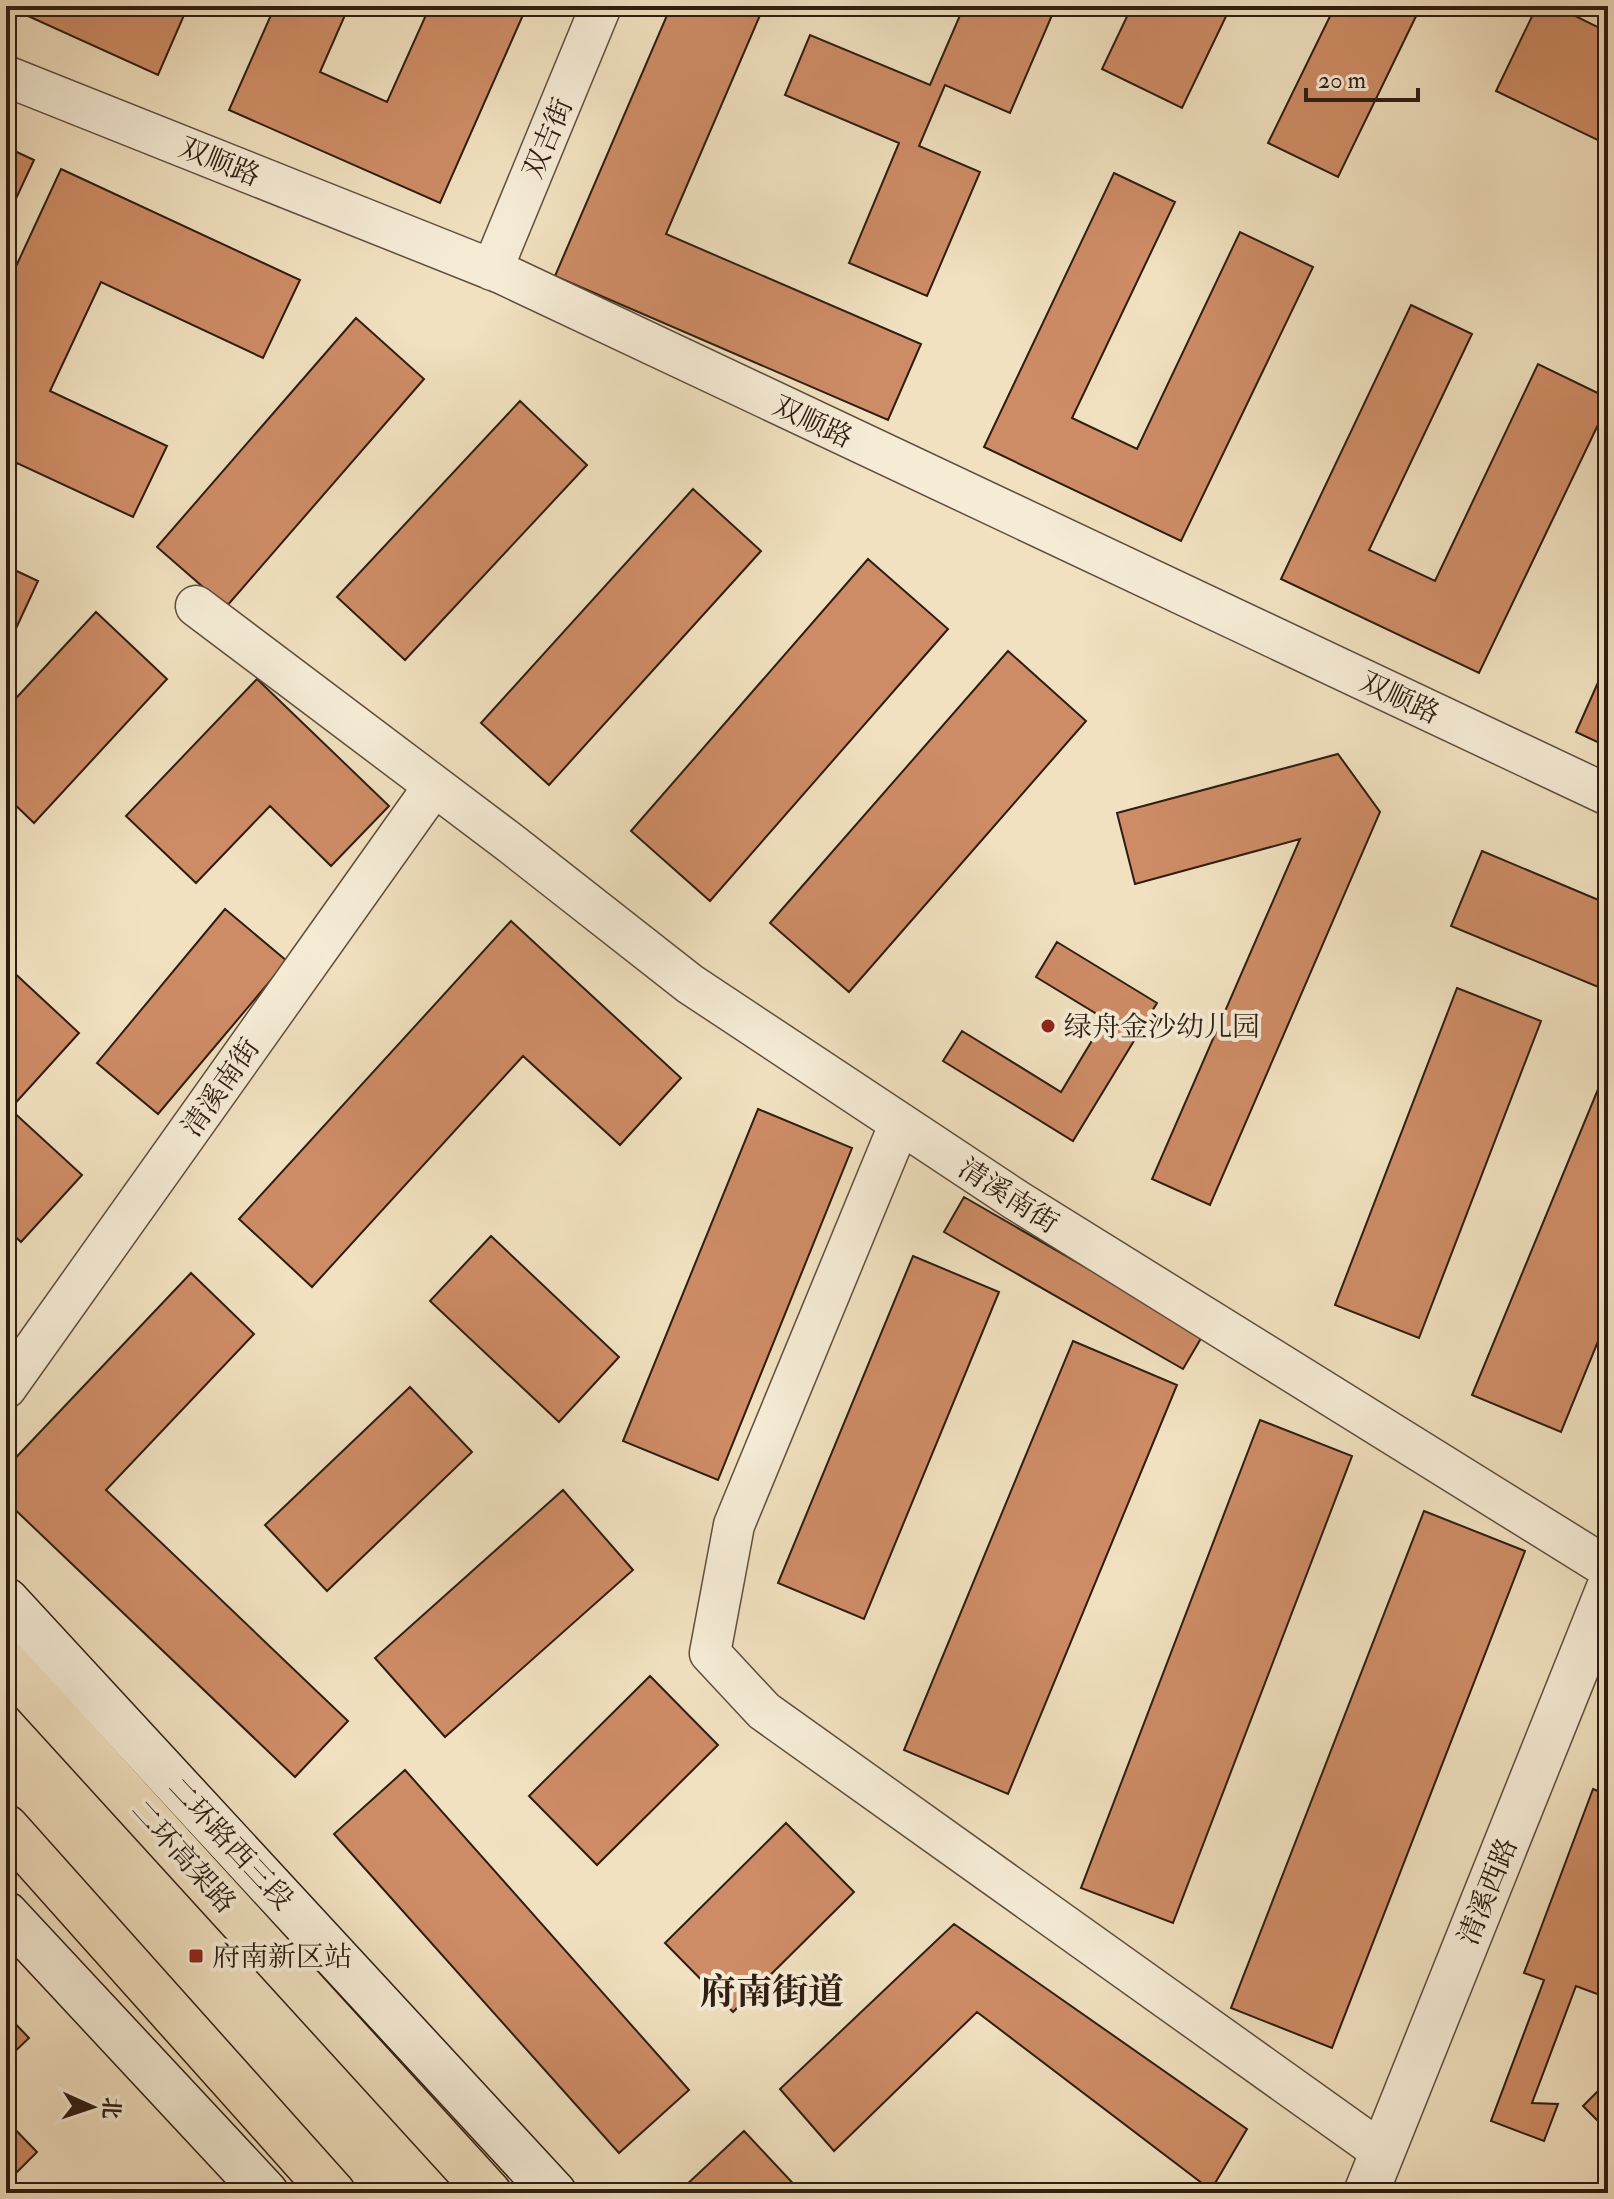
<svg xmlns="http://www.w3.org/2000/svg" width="1614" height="2199" viewBox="0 0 1614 2199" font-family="'IM FELL Double Pica','Noto Serif SC',serif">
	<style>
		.building { fill: #ce8c66; stroke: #2e1d12; stroke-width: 2 }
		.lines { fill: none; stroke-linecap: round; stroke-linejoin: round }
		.minor-casing { stroke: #5f4e3e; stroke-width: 43 }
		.tertiary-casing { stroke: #5f4e3e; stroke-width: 47 }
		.secondary-casing { stroke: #2e1d12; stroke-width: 47 }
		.trunk-casing { stroke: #2e1d12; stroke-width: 47 }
		.minor { stroke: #f6ecd6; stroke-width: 40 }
		.tertiary { stroke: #f6ecd6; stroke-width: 44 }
		.secondary { stroke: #f6ecd6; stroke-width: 44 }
		.trunk { stroke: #f1e1c0; stroke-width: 44 }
		.poi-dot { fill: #8f2418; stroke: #f6ecd6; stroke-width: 3 }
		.labels { text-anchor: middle; stroke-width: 8; stroke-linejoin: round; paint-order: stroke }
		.street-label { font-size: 28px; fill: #2e1d12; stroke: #f6ecd6 }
		.poi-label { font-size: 28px; fill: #2e1d12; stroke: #f6ecd6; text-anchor: start }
		.district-label { font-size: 36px; font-weight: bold; fill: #2e1d12; stroke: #f6ecd6 }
	</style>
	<rect width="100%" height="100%" fill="#f1e1c0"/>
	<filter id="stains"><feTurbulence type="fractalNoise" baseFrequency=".0025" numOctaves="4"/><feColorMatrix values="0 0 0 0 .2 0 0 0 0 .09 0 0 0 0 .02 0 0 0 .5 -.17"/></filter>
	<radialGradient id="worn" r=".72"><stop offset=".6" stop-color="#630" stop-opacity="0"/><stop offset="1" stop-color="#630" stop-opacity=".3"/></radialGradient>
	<path class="building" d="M6,6H188L158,75Z
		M275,6H349L320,72L387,102L430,6H527L440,203L229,110Z
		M671,6H764L666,234L921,344L888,420L555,276Z
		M964,6H1056L1010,113L945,85L919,146L980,172L927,296L849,263L899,143L785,95L810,35L930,85Z
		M1132,6H1231L1182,108L1102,69Z
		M1335,6H1421L1338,177L1268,143Z
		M1537,6H1555L1608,32V145L1496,91Z
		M6,147L34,160L6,220Z
		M61,169L300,280L263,358L101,282L50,391L167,446L133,517L17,463L6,487V288Z
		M1114,173L1175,202L1072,418L1137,449L1240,232L1313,267L1181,541L984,447Z
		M1411,305L1472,334L1369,550L1435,581L1538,364L1608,398V404L1479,673L1281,579Z
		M356,318L424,379L226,607L157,547Z
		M520,401L587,465L405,660L337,597Z
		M693,489L761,551L549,785L481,723Z
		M868,559L948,629L710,901L631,831Z
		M6,566L38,581L6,650Z
		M96,612L167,679L34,823L6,796V709Z
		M1008,651L1086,721L849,992L770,923Z
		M1608,660V747L1576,732Z
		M257,679L389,806L331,866L270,806L196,883L126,816Z
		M1338,754L1380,812L1210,1205L1152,1179L1300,839L1135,884L1117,813Z
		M1482,851L1608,904V991L1451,926Z
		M225,909L287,961L158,1114L97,1063Z
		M511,921L681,1078L620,1145L523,1056L312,1287L239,1219Z
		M1057,942L1157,1003L1073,1141L943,1061L962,1031L1061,1092L1105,1019L1036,977Z
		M9,968L79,1033L10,1109L82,1175L21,1242L6,1228V971Z
		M1457,988L1541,1021L1419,1338L1335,1305Z
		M1608,1065V1317L1561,1432L1472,1395Z
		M758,1109L852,1148L718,1480L623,1441Z
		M964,1197L1203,1335L1183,1369L944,1232Z
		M491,1236L619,1357L559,1422L430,1301Z
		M913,1256L999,1292L864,1619L778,1583Z
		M191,1273L254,1334L106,1490L348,1721L295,1777L6,1501V1468Z
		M1073,1341L1177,1385L1008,1794L904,1750Z
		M410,1387L472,1452L327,1591L265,1525Z
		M1260,1420L1352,1456L1173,1923L1081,1888Z
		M563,1490L633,1570L445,1737L375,1658Z
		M1424,1511L1525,1551L1332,2048L1231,2008Z
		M650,1676L718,1745L597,1865L529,1796Z
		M405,1770L689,2090L619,2153L334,1834Z
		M1593,1789L1608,1795V1998L1576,1986L1532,2103L1558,2104L1544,2141L1491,2121L1544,1980L1524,1973Z
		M786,1823L854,1892L733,2012L665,1943Z
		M954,1924L1247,2129L1211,2190L977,2012L834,2151L780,2089Z
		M6,2014L29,2038L6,2060Z
		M1608,2081V2131L1583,2106Z
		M6,2120L37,2152L6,2183Z
		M744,2131L802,2193H690L684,2187Z"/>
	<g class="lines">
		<g class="minor-casing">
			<path id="minor" d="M6,76L503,274L1608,795
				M492,270L601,6
				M196,606L509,842L690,984L1016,1200L1608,1568
				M900,1123L734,1525L710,1653L764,1711L1382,2152
				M6,1388L434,786"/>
		</g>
		<g class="tertiary-casing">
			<path id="tertiary" d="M1366,2193L1608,1590"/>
		</g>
		<g class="secondary-casing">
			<path id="secondary" d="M6,1600L554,2193
				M6,1914L266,2193"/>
		</g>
		<g class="trunk-casing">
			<path id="trunk" d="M6,1663L489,2193
				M6,1827L333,2193"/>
		</g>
		<use href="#minor" class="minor"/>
		<use href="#tertiary" class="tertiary"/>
		<use href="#secondary" class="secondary"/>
		<use href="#trunk" class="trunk"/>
	</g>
	<g class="poi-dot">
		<circle cx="1048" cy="1026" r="8"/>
		<rect x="188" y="1948" width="16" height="16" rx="4"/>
	</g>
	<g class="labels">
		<g class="street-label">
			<text transform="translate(547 138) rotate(-67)" y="10">双吉街</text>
			<text transform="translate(220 161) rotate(22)" y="10">双顺路</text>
			<text transform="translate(813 421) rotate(25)" y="10">双顺路</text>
			<text transform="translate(1400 697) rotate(25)" y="10">双顺路</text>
			<text transform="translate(220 1087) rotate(-55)" y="10">清溪南街</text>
			<text transform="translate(1009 1195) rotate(33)" y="10">清溪南街</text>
			<text transform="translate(231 1843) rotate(47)" y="10">二环路西三段</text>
			<text transform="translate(184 1856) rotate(48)" y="10">二环高架路</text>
			<text transform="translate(1487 1891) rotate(-68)" y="10">清溪西路</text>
		</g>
		<g class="poi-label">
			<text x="1064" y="1036">绿舟金沙幼儿园</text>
			<text x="212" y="1966">府南新区站</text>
		</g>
		<g class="district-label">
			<text x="772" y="2004">府南街道</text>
		</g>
	</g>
	<rect width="1614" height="2199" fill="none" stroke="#f1e1c0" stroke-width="32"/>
	<rect x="8" y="8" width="1598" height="2183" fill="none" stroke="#2e1d12" stroke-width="4"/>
	<rect x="16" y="16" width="1582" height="2167" fill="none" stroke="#2e1d12" stroke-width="2"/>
	<g transform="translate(92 2107) rotate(93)" stroke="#f6ecd6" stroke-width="6" paint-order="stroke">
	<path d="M0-6L14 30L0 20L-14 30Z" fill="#2e1d12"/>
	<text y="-12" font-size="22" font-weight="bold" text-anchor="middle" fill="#2e1d12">北</text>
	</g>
	<path d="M1306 88v12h112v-12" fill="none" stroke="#2e1d12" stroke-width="4"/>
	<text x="1318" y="88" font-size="24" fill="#2e1d12" stroke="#f6ecd6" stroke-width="6" paint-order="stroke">20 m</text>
	<rect width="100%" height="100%" filter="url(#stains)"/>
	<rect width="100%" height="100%" fill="url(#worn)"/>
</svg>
